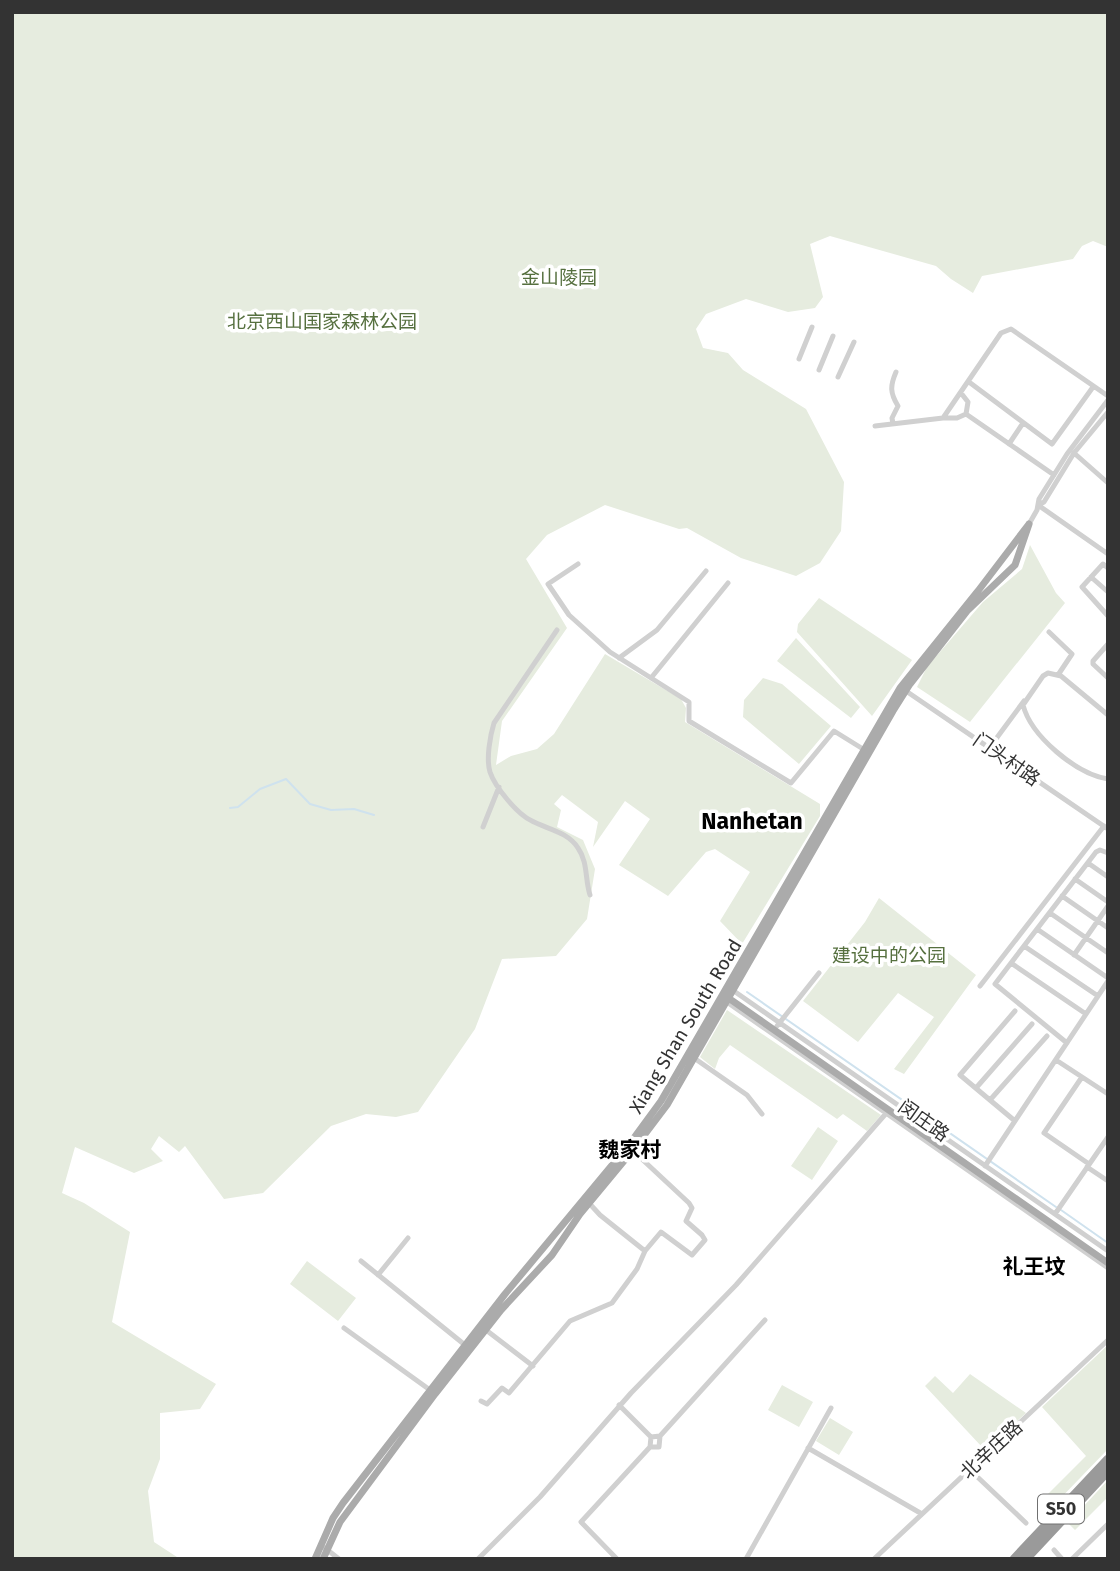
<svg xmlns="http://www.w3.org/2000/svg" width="1120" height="1571" viewBox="0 0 1120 1571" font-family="'Fira Sans','Noto Sans SC',sans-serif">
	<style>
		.green { fill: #e6ecdf }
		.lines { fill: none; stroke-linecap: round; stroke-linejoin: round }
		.stream { stroke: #cfe2ee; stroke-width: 2 }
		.minor { stroke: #d0d0d0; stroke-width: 5 }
		.major { stroke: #ababab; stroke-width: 7 }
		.highway { stroke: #9a9a9a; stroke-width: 9 }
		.labels { text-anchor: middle; stroke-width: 7; stroke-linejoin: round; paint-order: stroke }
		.shield { fill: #fff; stroke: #707070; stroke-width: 2 }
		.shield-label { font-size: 18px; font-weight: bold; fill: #333 }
		.park-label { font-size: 19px; fill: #56703f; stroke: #fff }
		.street-label { font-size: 19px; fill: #333; stroke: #fff }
		.neighbourhood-label { font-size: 21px; font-weight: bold; fill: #000; stroke: #fff }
		.quarter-label { font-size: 23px; font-weight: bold; fill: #000; stroke: #fff }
	</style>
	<rect width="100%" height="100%" fill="#fff"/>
	<path class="green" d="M12,12H1108V247L1093,241L1082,246L1073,259L982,276L973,293L951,279L936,266L830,236L810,244L823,297L815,308L788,312L746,299L706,314L696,329L703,348L728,353L743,370L806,409L844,482L841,531L820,563L796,576L741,558L687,528L679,529L605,505L547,535L526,559L567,628L502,721L496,765L511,756L537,749L554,734L605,654L681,699L686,708L685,722L820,804V816L742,944L720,921L750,872L715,849L706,852L668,896L619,865L650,819L625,801L593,847L598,822L562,795L554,804L561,810L557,827L583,840L595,869L587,919L556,956L502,959L475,1029L418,1112L396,1117L366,1114L331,1126L263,1193L224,1199L185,1146L179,1152L159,1136L151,1149L163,1161L134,1173L75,1147L62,1193L84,1203L130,1232L112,1322L216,1384L200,1409L160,1413V1459L148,1491L154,1542L180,1559H12Z
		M1030,545L1056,593L1065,603L970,722L917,687L927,667L983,602L1022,569Z
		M819,598L912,660L872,716L797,632L798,624Z
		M796,638L860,707L851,718L777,661Z
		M763,678L782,684L831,726L799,764L743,717L744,700Z
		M879,898L976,975L904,1074L894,1069L934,1017L898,993L858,1042L803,1001L865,922Z
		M727,1010L881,1115L867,1131L843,1114L837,1119L730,1045L719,1058L715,1069L700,1057Z
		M818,1127L838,1141L812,1180L791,1166Z
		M307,1261L356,1298L338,1321L290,1284Z
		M1108,1345V1449L1054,1505L1045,1497L1086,1456L1042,1407Z
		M970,1374L1026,1413L987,1448L982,1447L925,1386L935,1376L953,1393Z
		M782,1385L813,1402L799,1427L768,1410Z
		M830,1418L853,1432L839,1455L816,1441Z
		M1108,1480V1497L1075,1530L1068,1523Z"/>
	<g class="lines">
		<path class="stream" d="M230,808L238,807L260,789L286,779L310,804L331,810L354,809L374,815
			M747,992L1056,1207
			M1061,1210L1108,1243"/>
		<path class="minor" d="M799,359L812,327
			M819,370L833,336
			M838,377L854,342
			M969,382L1052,444L1093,387
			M966,414L1054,475
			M943,418H957L966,414L968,402L961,393
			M893,424L892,418L898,406C890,393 890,386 896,372
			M875,426L943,418L1001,333L1011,329L1108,396
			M1009,444L1023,423
			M1074,453L1108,483
			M1038,505L1044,502L1074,453L1108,412
			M1038,505L1108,554
			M1029,524L1037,510L1039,499L1067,454L1108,400
			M578,564L548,584L569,615L610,652L689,702V721L791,783L834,731L863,749
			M1108,568L1103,564L1082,587L1108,616
			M1091,577L1108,592
			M557,630L494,723C490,736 486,759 490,772C495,787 517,814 532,821C547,829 568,832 578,848C588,862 585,880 590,895
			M1049,632L1072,654L1058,675
			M1108,644L1093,661V664L1108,678
			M619,658L657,630L706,571
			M651,678L728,583
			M906,691L1108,829
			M1108,715L1061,676L1048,673L1043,676L1023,705C1031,736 1076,774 1108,779
			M990,747L1024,701
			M483,827L499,787
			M1088,863L1108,877
			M1075,879L1108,902
			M1062,896L1108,928
			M1050,913L1108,953
			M1037,929L1108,978
			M1024,946L1098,996
			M1074,955L1108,906
			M1011,963L995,984L1067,1043
			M980,986L1104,826
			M731,989L1108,1251
			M724,1000L1108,1268
			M1015,1011L960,1075L1015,1121
			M1086,1014L1011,963L1096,852L1100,850L1108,853
			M777,1026L819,973
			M694,1058L747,1095L762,1114
			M1056,1060L1108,1094
			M1082,1077L1044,1133L1089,1164
			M976,1088L1032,1024
			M990,1100L1047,1036
			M985,1166L1108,981
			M1087,1167L1108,1181
			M589,1203L600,1215L645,1251
			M1055,1214L1108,1137
			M361,1261L465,1345
			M378,1275L408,1238
			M344,1328L430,1390
			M486,1330L533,1366
			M481,1401L487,1404L502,1388L509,1393L570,1321L612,1303L637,1269L645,1251L661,1232L692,1255L705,1240L702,1235L686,1221L692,1208L689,1203L630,1148
			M619,1405L651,1437L660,1436L659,1447H650L651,1437
			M660,1436L765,1320
			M808,1448L922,1514
			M969,1469L1026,1523
			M325,1548L339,1559
			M1054,1550L1062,1559
			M478,1559L540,1497L631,1393L736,1285L889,1110
			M617,1559L581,1522L650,1447
			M746,1559L831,1408
			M874,1559L1108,1340
			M1072,1559L1108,1524"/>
		<path class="major" d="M727,997L1108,1263
			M315,1559L333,1518L343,1503L505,1294L628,1146L661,1101L900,688L978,591L1029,524
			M323,1559L340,1522L435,1394L501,1310L552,1255L580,1214L633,1150L667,1105L893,711L910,684L967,611L1015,565L1029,524"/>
		<path class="highway" d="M1014,1559L1108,1459
			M1026,1559L1108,1471"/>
	</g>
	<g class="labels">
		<rect class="shield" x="1038" y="1494.5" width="46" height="29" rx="5"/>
		<g class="shield-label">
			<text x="1061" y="1515">S50</text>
		</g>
		<g class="park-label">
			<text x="559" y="284">金山陵园</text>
			<text x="322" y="328">北京西山国家森林公园</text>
			<text x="889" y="962">建设中的公园</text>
		</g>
		<g class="street-label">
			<text transform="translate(1007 759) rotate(35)" y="7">门头村路</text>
			<text transform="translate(685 1026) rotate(-59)" y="7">Xiang Shan South Road</text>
			<text transform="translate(924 1120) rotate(35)" y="7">闵庄路</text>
			<text transform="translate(991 1449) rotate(-43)" y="7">北辛庄路</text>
		</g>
		<g class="neighbourhood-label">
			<text x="630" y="1157">魏家村</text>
			<text x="1034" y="1274">礼王坟</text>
		</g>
		<g class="quarter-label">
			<text x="752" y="829">Nanhetan</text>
		</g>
	</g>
	<rect width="1120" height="1571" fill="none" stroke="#333333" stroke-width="28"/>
</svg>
